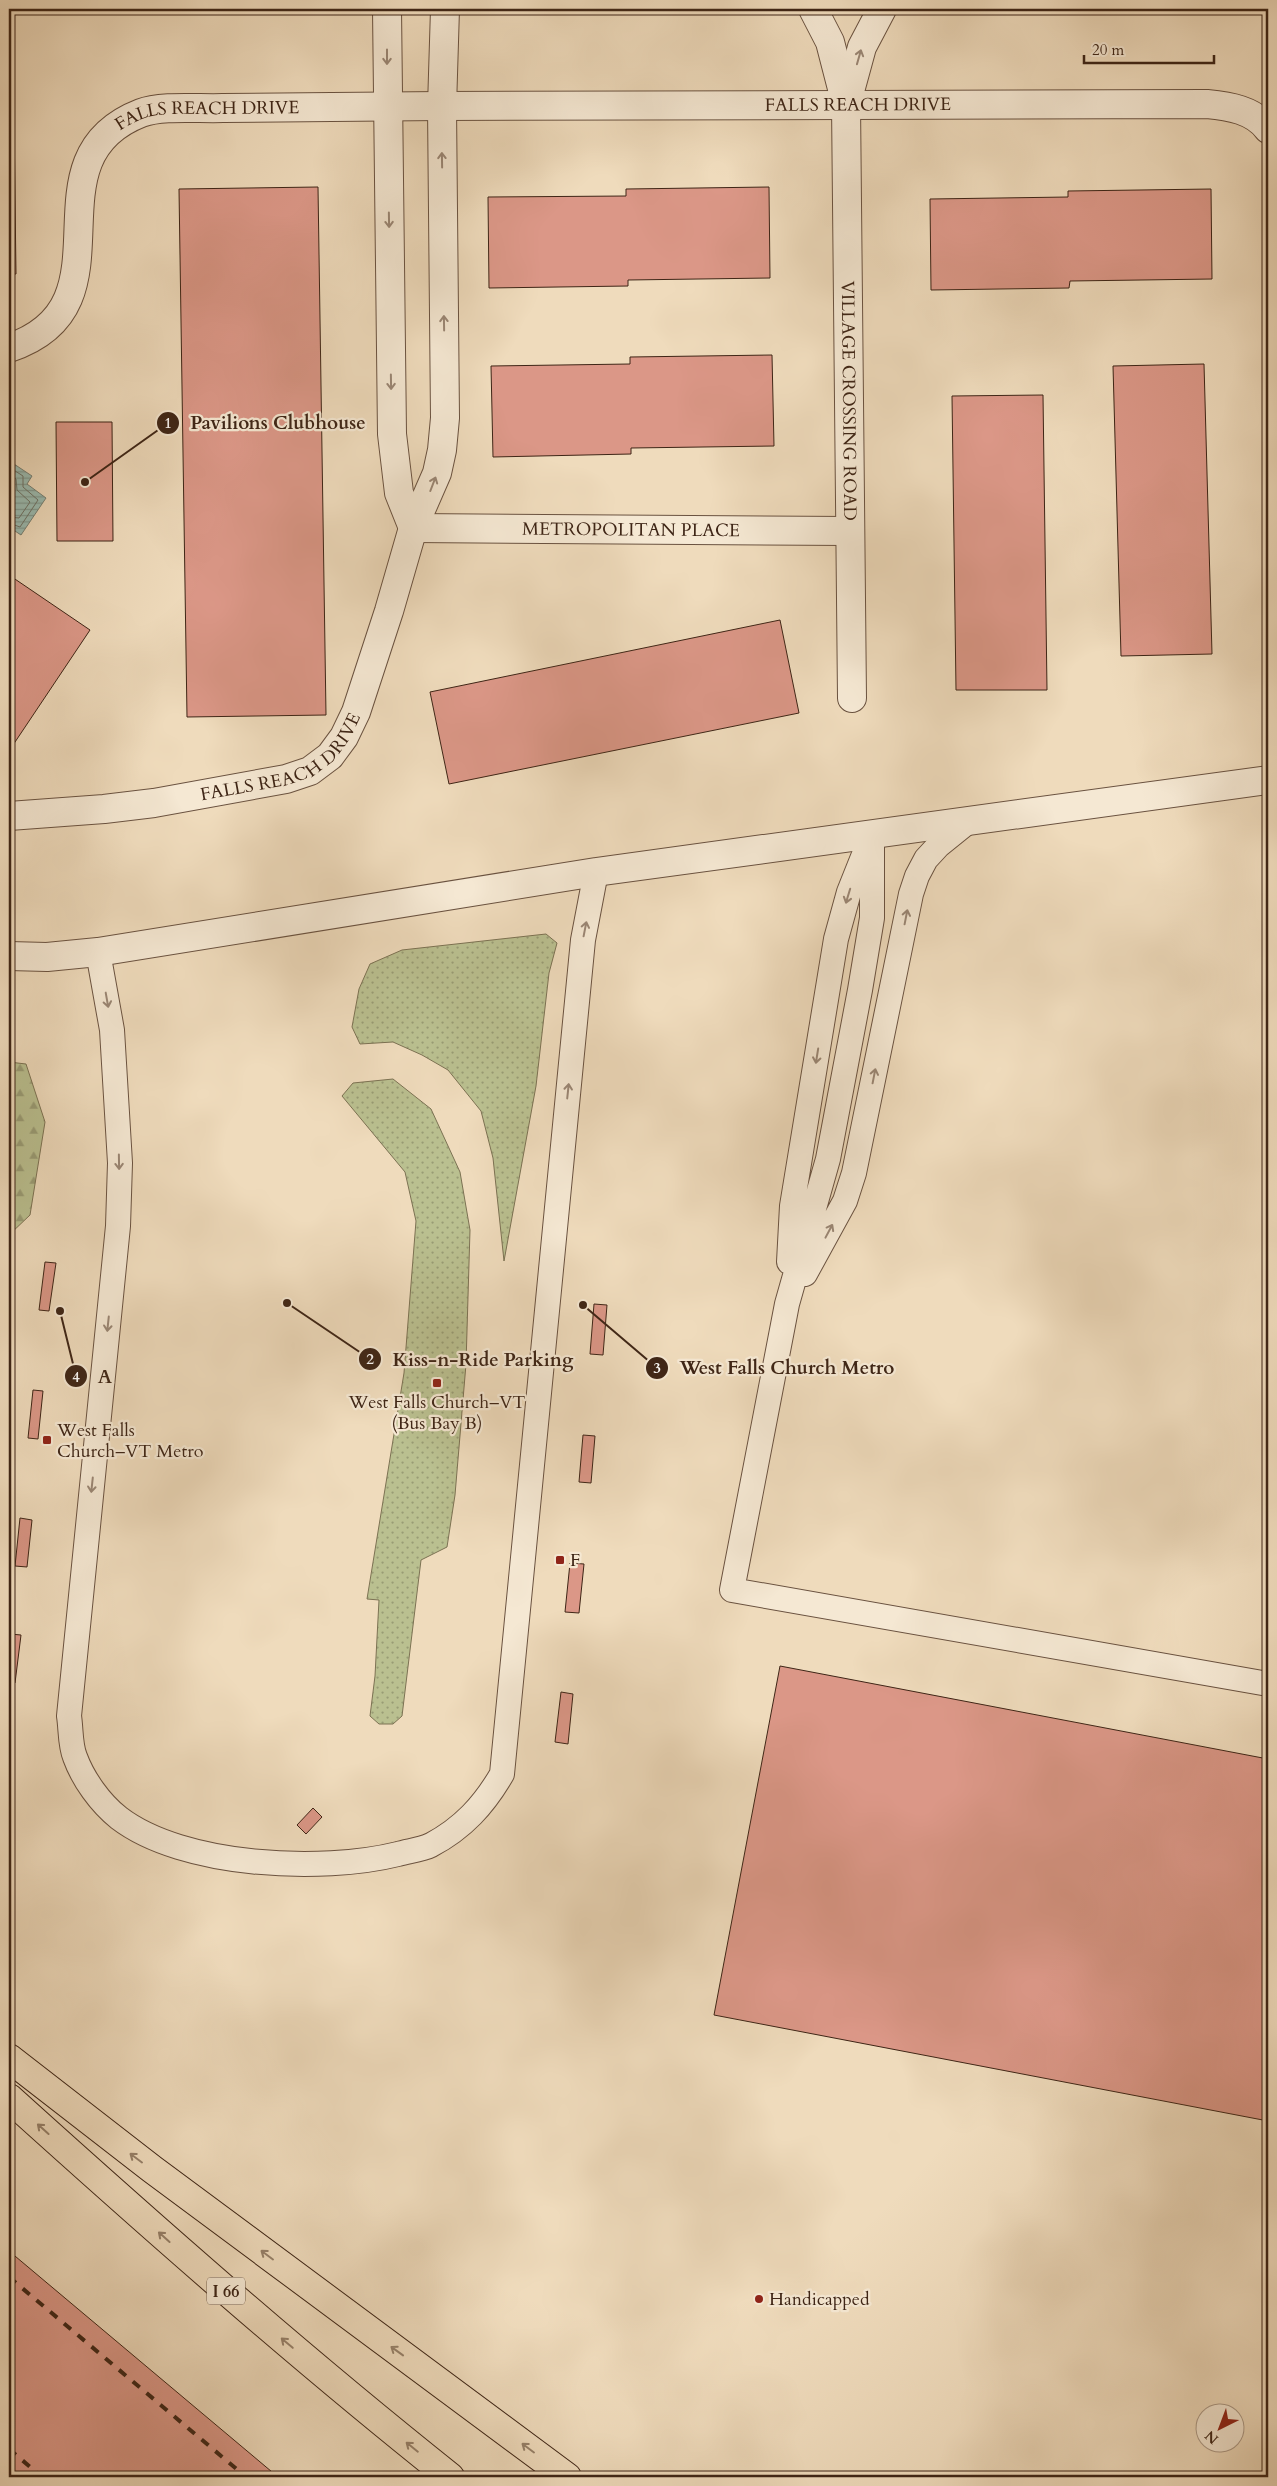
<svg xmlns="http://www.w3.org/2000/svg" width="1277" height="2486" viewBox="0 0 1277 2486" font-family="Cardo,serif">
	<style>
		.grass { fill: url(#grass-dots); stroke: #7c7253 }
		.forest { fill: url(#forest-firs); stroke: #7c7253 }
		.water { fill: url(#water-rules); stroke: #757f73 }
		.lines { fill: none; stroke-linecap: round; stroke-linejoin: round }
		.shore { stroke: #6c7064; stroke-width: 1 }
		.building { fill: #db9787; stroke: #3e2516 }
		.service-casing { stroke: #6a5240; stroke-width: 26 }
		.minor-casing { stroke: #6a5240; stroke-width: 30 }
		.motorway-casing { stroke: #3e2516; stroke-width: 30 }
		.service { stroke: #f5e8d3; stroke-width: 24 }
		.minor { stroke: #f5e8d3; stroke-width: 28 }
		.motorway { stroke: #efdbbc; stroke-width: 28 }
		.rail { stroke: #3e2516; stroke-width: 4; stroke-dasharray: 9 9; stroke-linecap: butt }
		.oneway { stroke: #9a8674 }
		.oneway2 { stroke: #968069 }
		.poi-dot { fill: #8f2418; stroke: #f5e8d3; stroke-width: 2 }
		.labels { text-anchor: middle; stroke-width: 4.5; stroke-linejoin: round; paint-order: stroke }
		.shield { fill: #f5e8d3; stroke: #75604f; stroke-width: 1 }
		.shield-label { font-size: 16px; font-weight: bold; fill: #3e2516 }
		.street-label { font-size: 18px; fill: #3e2516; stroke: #f5e8d3 }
		.poi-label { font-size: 18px; fill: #3e2516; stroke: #f5e8d3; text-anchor: start }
		.leader { fill: none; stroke: #3e2516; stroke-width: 2 }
		.callout-dot { fill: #3e2516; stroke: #f5e8d3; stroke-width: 2 }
		.mark-label { font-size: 15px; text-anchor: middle; font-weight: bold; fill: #fff }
		.callout-label { font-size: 19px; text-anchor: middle; font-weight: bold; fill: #3e2516; stroke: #f5e8d3; stroke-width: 4.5; stroke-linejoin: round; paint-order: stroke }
	</style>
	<defs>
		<pattern id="grass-dots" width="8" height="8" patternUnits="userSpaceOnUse" patternTransform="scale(1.25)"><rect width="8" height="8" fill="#bac090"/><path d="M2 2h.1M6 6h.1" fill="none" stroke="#999c75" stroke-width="1.8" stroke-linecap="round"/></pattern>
		<pattern id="forest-firs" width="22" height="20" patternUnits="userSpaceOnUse" patternTransform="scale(1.25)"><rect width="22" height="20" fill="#bac090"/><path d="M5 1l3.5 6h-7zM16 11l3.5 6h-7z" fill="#999c75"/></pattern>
		<pattern id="water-rules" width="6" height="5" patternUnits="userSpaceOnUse" patternTransform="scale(1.25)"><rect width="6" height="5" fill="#9abbb1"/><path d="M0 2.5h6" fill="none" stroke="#7f988f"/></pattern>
	</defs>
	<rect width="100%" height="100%" fill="#efdbbc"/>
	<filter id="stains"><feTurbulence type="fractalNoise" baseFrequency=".004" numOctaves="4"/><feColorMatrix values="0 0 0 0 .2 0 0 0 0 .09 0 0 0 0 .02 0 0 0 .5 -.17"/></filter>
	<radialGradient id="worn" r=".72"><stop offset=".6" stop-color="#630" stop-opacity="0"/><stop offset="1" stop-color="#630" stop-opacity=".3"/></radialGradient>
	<path class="grass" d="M546,934L557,943L549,973L536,1086L504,1261L493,1158L481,1111L448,1070L422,1055L393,1042L360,1044L352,1027L359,989L370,964L402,950Z
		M393,1079L431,1109L460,1172L470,1230L466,1364L455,1495L447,1547L421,1560L402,1716L393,1724H379L370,1716L375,1676L379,1600L367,1599L404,1373L416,1221L405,1172L342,1096L353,1083Z"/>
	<path class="forest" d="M9,1062L26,1064L45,1122L30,1215L9,1235Z"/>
	<path class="water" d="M11,462L32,476L27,484L46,498L21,535L9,527V465Z"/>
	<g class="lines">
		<path class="shore" d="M9,467L23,476V487L38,500L20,527L9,523
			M9,474L16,479L17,490L30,502L19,518L9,517"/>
	</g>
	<path class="building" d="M9,119H14L16,274H9Z
		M318,187L326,715L187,717L179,189Z
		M769,187L770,278L628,280V286L489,288L488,197L626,196V189Z
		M1211,189L1212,279L1070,281L1069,288L931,290L930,199L1068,197V191Z
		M772,355L774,446L631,448V454L493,457L491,366L630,364V357Z
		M1204,364L1212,654L1121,656L1113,366Z
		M1043,395L1047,690H956L952,396Z
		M56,422H112L113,541H57Z
		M9,575L90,630L9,751Z
		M780,620L799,713L449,784L430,692Z
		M45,1262L56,1263L49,1311L39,1310Z
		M594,1304L607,1305L603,1355L590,1354Z
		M33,1390L43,1391L38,1439L28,1438Z
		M583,1435L595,1436L591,1483L579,1482Z
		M20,1518L32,1520L27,1567L15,1566Z
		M570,1563L584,1564L579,1613L565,1612Z
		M10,1634L21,1635L15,1683L9,1682Z
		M780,1666L1268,1759V2121L714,2015Z
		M561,1692L573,1694L568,1744L555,1742Z
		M313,1808L322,1817L306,1834L297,1825Z
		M9,2251L278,2477H19L9,2468Z"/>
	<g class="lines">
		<g class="service-casing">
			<path id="service" d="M872,835V918L860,990L828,1159L787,1304L732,1590L1268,1684
				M98,952L112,1030L120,1163L118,1226L69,1716C71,1728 70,1745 75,1757C83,1779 100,1803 119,1818C183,1867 322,1873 398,1854C408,1851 421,1850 431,1845C463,1828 484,1805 502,1774L583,940L596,872
				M789,1262L792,1206L836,939L849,892L867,847
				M805,1274L845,1201L854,1173L911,894L917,876L926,859L938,846L969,821"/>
		</g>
		<g class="minor-casing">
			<g id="minor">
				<path d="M387,9L392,434L399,493L413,528"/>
				<path id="s1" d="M813,9L830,42L846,104L852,698"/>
				<path d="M847,102L862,47L882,9"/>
				<path id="s2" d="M9,348C139,305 20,160 141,113C162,105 199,109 223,108C296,107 368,107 441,106C696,106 951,103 1207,104C1229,106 1254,110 1268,129"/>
				<path id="s3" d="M413,528L849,531"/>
				<path id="s4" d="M9,816L104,809L154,803L286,779L310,771L330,756L344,737L356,712L389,611L413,528L437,473L442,450L445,418L442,107L445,9"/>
				<path d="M9,956L47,957L98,952L596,872L1268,780"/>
			</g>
		</g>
		<g class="motorway-casing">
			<path id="motorway" d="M9,2058L152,2169L567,2477
				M9,2098C153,2228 298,2356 450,2477"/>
		</g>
		<use href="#service" class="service"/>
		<use href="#minor" class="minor"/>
		<use href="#motorway" class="motorway"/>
		<path class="rail" d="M9,2277L246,2477
			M9,2449L42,2477"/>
	</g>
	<defs><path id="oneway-shaft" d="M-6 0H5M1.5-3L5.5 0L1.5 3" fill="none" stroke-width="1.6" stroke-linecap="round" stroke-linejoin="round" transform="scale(1.25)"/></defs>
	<g class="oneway">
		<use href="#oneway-shaft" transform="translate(387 57) rotate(90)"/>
		<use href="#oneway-shaft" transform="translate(859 57) rotate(-74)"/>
		<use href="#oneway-shaft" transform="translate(442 160) rotate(-91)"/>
		<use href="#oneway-shaft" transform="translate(389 220) rotate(89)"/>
		<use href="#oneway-shaft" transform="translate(444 323) rotate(-91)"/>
		<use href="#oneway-shaft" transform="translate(391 382) rotate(89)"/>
		<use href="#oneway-shaft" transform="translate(433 484) rotate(-69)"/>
		<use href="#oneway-shaft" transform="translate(848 896) rotate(107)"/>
		<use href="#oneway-shaft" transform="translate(906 917) rotate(-79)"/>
		<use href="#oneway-shaft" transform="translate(585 929) rotate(-79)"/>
		<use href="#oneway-shaft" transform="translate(107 1000) rotate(80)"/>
		<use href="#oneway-shaft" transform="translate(817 1056) rotate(99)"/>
		<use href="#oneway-shaft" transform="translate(874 1076) rotate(-79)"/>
		<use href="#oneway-shaft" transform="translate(568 1091) rotate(-84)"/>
		<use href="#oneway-shaft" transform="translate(119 1162) rotate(89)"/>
		<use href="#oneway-shaft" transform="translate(829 1231) rotate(-62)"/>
		<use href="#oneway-shaft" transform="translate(108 1324) rotate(96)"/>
		<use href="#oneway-shaft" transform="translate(92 1485) rotate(96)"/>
	</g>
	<g class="oneway2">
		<use href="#oneway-shaft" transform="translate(43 2129) rotate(-138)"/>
		<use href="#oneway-shaft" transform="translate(136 2158) rotate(-143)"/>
		<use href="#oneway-shaft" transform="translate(164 2237) rotate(-138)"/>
		<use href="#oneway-shaft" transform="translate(267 2255) rotate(-143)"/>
		<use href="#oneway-shaft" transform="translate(287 2343) rotate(-140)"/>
		<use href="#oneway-shaft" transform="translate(397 2351) rotate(-144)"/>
		<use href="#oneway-shaft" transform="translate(412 2447) rotate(-141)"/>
		<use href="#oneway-shaft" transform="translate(528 2448) rotate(-143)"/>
	</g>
	<g class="poi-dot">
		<rect x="432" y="1378" width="10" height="10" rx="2.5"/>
		<rect x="42" y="1435" width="10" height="10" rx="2.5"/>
		<rect x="555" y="1555" width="10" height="10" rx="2.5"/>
		<circle cx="759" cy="2299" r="5"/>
	</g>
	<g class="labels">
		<rect class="shield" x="207" y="2277.5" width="38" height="27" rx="4"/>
		<g class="shield-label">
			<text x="226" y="2297">I 66</text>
		</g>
		<g class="street-label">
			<text dy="6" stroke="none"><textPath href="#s2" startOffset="1010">FALLS REACH DRIVE</textPath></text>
			<text dy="6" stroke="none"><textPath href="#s2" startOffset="358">FALLS REACH DRIVE</textPath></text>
			<text dy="6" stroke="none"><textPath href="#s1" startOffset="398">VILLAGE CROSSING ROAD</textPath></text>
			<text dy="6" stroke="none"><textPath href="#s3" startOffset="218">METROPOLITAN PLACE</textPath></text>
			<text dy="6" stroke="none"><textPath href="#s4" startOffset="286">FALLS REACH DRIVE</textPath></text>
		</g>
		<g class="poi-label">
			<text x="437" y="1408" text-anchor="middle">West Falls Church–VT<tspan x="437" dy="21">(Bus Bay B)</tspan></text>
			<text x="57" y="1436">West Falls<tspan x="57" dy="21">Church–VT Metro</tspan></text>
			<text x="570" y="1566">F</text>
			<text x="769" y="2305">Handicapped</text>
		</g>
	</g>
	<path class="leader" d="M85 482L168 423M287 1303L370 1359M583 1305L657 1368M60 1311L76 1376"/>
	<g class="callout-dot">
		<circle cx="85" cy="482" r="5"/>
		<circle cx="287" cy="1303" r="5"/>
		<circle cx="583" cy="1305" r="5"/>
		<circle cx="60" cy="1311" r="5"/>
		<circle cx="168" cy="423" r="12"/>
		<circle cx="370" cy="1359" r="12"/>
		<circle cx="657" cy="1368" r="12"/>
		<circle cx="76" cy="1376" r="12"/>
	</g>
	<g class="mark-label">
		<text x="168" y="428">1</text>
		<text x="370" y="1364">2</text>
		<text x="657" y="1373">3</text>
		<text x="76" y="1382">4</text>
	</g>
	<g class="callout-label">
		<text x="278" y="429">Pavilions Clubhouse</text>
		<text x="483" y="1366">Kiss-n-Ride Parking</text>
		<text x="787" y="1374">West Falls Church Metro</text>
		<text x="105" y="1383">A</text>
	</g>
	<rect width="1277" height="2486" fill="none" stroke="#efdbbc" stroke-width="30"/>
	<rect x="10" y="10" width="1257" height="2466" fill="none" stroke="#3e2516" stroke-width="2.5"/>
	<rect x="15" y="15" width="1247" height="2456" fill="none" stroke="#3e2516"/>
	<g transform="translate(1220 2428) rotate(222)"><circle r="24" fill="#f5e8d3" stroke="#ac9a87"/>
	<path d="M0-4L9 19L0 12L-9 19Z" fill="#8f2418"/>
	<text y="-8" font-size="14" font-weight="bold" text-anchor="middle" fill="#3e2516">N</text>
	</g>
	<path d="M1084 55v8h130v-8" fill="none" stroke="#3e2516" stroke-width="2.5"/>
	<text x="1092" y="55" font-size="15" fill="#3e2516" stroke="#f5e8d3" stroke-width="4" paint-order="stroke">20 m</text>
	<rect width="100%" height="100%" filter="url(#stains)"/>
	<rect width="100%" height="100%" fill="url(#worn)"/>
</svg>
